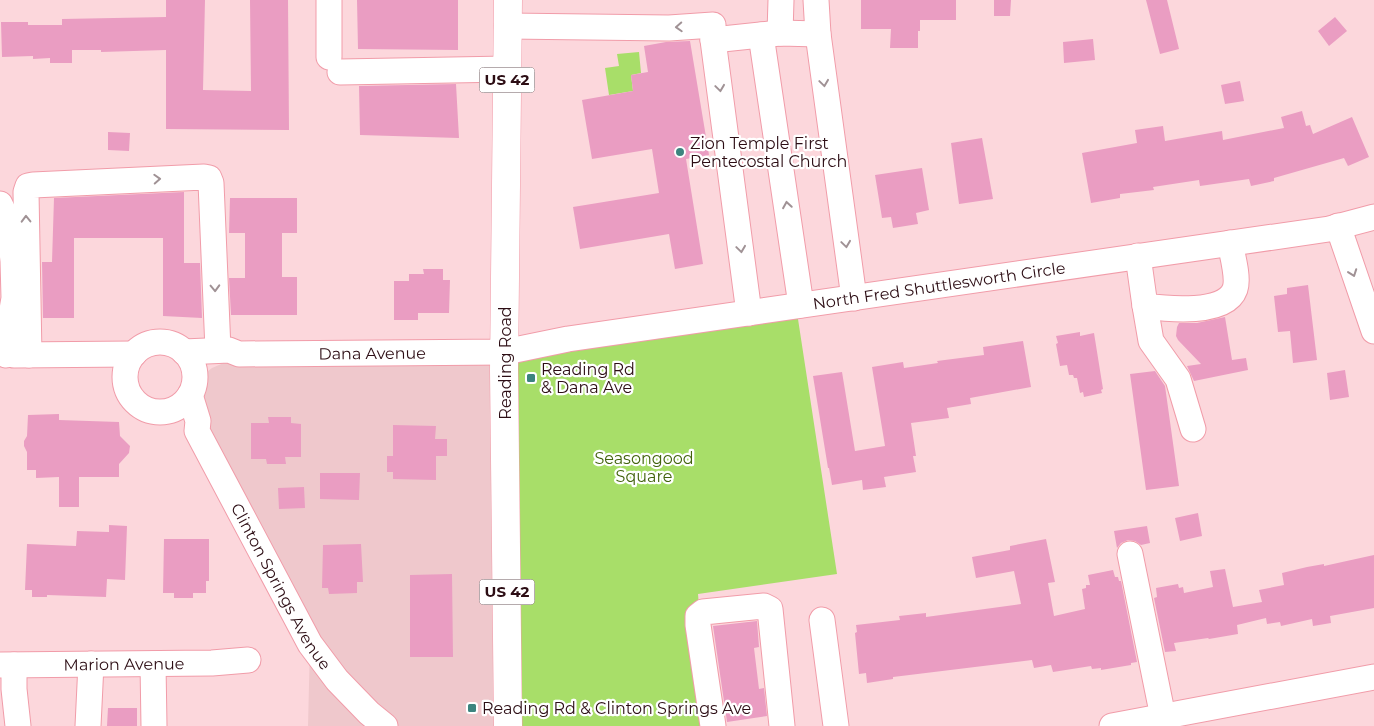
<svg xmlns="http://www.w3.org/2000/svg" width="1374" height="726" viewBox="0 0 1374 726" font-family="Montserrat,sans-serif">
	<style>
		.built { fill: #efc8cc }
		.green { fill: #a8de69 }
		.building { fill: #ea9dc2 }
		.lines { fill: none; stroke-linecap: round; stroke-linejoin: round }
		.minor-casing { stroke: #f19ca9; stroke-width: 27 }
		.major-casing { stroke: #f19ca9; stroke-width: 29 }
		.minor { stroke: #fff; stroke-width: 25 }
		.major { stroke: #fff; stroke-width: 28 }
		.oneway { stroke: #a09295 }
		.poi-dot { fill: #3c847f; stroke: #fff; stroke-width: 2 }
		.labels { text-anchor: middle; stroke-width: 4.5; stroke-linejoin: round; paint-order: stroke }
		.shield { fill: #fff; stroke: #6b565a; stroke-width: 1 }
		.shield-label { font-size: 15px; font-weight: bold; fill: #2c0d14 }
		.poi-label { font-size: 16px; fill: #2c0d14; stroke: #fff; text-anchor: start }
		.street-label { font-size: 16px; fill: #2c0d14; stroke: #fff }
		.park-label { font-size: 16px; fill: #42630d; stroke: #fff }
	</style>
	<rect width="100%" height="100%" fill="#fcd7dc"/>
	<path class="built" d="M505,352L508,726H308L310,644L256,541L193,388L195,381L212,368L226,362Z"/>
	<path class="green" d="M639,52L641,73L631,75L633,91L609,95L605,68L619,66L617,54Z
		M796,306L837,574L698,594L709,726H508L505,352Z"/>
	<path class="building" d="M166,0H205L203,90L251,91L250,0H288L289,130L166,129V50L101,52V50H72V63H50V58L33,59V56L2,57L1,22H28V25H62V19L166,17Z
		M357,0H458V50L358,49Z
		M861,0H956V20H920V31H918V48H890L891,29H861Z
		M994,0H1011L1010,16H994Z
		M1146,0H1167L1179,49L1160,54Z
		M1335,17L1347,31L1329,46L1318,31Z
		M1093,39L1095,60L1064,63L1063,42Z
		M690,41L709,155L686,159L703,264L675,269L669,234L580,249L573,207L659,193L652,149L592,159L582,100L633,91L631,75L648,72L644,46L666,42Z
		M1240,81L1244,101L1225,104L1221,85Z
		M456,84L459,138L360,135L359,86Z
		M1302,111L1306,126L1310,125L1313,134L1352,117L1369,157L1348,166L1344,158L1274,178V181L1251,186L1249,179L1200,186L1199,180L1153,187L1154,190L1120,194V198L1091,203L1082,153L1137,143L1135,130L1163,126L1165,141L1222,131L1223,140L1284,128L1281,117Z
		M108,132L130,133L129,151L108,150Z
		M982,138L993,199L959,204L951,143Z
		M922,168L929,210L916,213L918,224L893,228L891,217L882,218L875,175Z
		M184,192V263H200L202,318L163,316V238H74V318H43L42,262H52L54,198Z
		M230,198H297V233H282V277H297V315H231L229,278H245V233H229Z
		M423,269H443V280H450L449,313H418V320H394V281H409V274H424Z
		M1308,285L1317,360L1293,363L1290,331L1278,332L1274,296L1287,294V288Z
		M1225,317L1232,360L1246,358L1248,370L1194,381L1187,366L1201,364L1178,340L1176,336L1177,327L1179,323H1197Z
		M1080,332V336L1094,333L1103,389L1101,390L1102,393L1084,397L1083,392L1080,393L1077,378H1074L1073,375H1069L1067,365L1060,366L1056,344L1058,343L1056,336Z
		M1023,341L1031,387L970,398L971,404L947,408L949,418L911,423L916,456H913L916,472L884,477L886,487L863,490L862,480L832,485L829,468H828L813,376L842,372L855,451L885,446L872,367L903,362L904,368L938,363L937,361L984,355L983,347Z
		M1345,370L1349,397L1330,400L1327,373Z
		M1155,371L1165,386L1179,486L1146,490L1130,374Z
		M59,414V420L119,422L120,436L130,446L129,453L119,464V477H79V507H59V477L36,478V470H27V452L24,446V441L27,436L28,415Z
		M268,417H291V423L301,424V457H285L286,464H267L266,459H251V423H269Z
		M393,425L436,426L435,439H447V456H436V480L393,479V472H387V456H393Z
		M320,473H360L359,500L320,499Z
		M304,487L305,508L279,509L278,488Z
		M1198,513L1202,536L1180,541L1175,518Z
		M109,525L127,526L125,580L107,579L106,597L47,595V597H32V590H25L27,544L76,546L77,531L109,532Z
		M1147,526L1150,543L1141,545L1135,541L1128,540L1121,543L1117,548L1114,531Z
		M164,539H209V581H206V593H193V598H174V593H163Z
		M1046,539L1055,582L1048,583L1054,616L1085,609L1082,589L1086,588V585H1090L1088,575L1113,570L1115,577H1118L1119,581H1121L1137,662L1131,663V665L1101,670V668L1092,669L1091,666L1053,672L1051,665L1034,668L1032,660L893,677V679L867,683L866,673L859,674L855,633L857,632L856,625L900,620L899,616L926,613V617L1021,604L1014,571L976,578L972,557L1010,550V546Z
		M361,544L363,582H357V593L329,594L328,588H322L323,545Z
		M1374,555V608L1330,616L1331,623L1313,626L1312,619L1281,626L1280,622L1267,624L1266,618L1237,625L1238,634L1209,639L1208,638L1174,643L1176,651L1165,652L1154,598L1157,597L1156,588L1178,584L1179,588L1183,587L1184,593L1213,587L1210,571L1225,569L1233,607L1262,602L1259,590L1284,585L1282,573L1307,567L1324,564V566Z
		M452,574L453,657H410V575Z
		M757,621L759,647L754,648L759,689L764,688L767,716L727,722L713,626Z
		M108,708H137V726H107Z"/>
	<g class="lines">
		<g class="minor-casing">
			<g id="minor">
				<path d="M816,0L818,34L854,298"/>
				<path d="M507,26L669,28L713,25V40L749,313"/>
				<path d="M780,33L781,0"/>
				<path d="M761,35L801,305"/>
				<path d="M713,40L780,33L818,34"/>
				<path d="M329,57V0"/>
				<path d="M340,72L507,69"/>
				<path d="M0,204L9,223L13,261L14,298L8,333L6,355"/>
				<path d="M1338,226L1374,331"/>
				<path d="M1138,256L1145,306C1167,309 1226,315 1235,289C1239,278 1232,254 1230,243"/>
				<path d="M1145,306L1151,341L1178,379L1193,429"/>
				<circle cx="160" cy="377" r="35"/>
				<path id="s1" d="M184,352L229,350L239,354L505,352L568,339L1329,229L1374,217"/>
				<path d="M14,355L134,354"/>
				<path d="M29,355L26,192L28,186L33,185L204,177L209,178L211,183L218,350"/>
				<path id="s2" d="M190,395L198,421L197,431L310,644L337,680L369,713L385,726"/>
				<path d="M1130,554L1163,717"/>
				<path d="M822,620L836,726"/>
				<path d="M153,664L154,726"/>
				<path id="s3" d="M0,665L212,663L248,660"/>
				<path d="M14,665V689L18,726"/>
				<path d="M88,726L91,664"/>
				<path d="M713,726L698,625V616L703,612L764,606L770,609L782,726"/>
				<path d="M1112,726L1374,677"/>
			</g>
		</g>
		<g class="major-casing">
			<path id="major" d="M508,0L504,370L508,726"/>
		</g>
		<use href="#minor" class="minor"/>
		<use href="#major" class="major"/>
	</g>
	<defs><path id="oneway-chevron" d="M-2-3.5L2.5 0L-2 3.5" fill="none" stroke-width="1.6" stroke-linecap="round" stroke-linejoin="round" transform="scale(1.25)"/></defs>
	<g class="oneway">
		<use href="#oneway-chevron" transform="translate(679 27) rotate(177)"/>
		<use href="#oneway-chevron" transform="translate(824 83) rotate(82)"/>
		<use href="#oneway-chevron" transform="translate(720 88) rotate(82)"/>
		<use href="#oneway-chevron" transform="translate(157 179) rotate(-3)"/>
		<use href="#oneway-chevron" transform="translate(787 205) rotate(-99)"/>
		<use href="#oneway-chevron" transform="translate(26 219) rotate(-91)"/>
		<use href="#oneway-chevron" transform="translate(846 244) rotate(82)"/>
		<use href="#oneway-chevron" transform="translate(741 249) rotate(82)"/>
		<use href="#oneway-chevron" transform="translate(1353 273) rotate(70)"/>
		<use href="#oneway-chevron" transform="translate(215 288) rotate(88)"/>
	</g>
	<g class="poi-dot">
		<circle cx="680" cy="152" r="5"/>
		<rect x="526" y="373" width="10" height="10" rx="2.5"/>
		<rect x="467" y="703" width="10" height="10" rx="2.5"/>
	</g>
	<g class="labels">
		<g class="shield">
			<rect x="479.5" y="67.5" width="55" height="25" rx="4"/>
			<rect x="479.5" y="579.5" width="55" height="25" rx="4"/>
		</g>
		<g class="shield-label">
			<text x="507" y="85">US 42</text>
			<text x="507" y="597">US 42</text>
		</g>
		<g class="poi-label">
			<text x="690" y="149">Zion Temple First<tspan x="690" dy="18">Pentecostal Church</tspan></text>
			<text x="541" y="375">Reading Rd<tspan x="541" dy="18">&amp; Dana Ave</tspan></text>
			<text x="482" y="714">Reading Rd &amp; Clinton Springs Ave</text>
		</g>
		<g class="street-label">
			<text dy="6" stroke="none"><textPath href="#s1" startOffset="761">North Fred Shuttlesworth Circle</textPath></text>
			<text dy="6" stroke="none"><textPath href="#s1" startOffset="189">Dana Avenue</textPath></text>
			<text transform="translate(505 363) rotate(-90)" y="6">Reading Road</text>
			<text dy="6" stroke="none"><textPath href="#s2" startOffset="214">Clinton Springs Avenue</textPath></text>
			<text dy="6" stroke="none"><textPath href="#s3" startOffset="124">Marion Avenue</textPath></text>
		</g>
		<g class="park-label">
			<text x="644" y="464">Seasongood<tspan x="644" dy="18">Square</tspan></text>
		</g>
	</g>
</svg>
